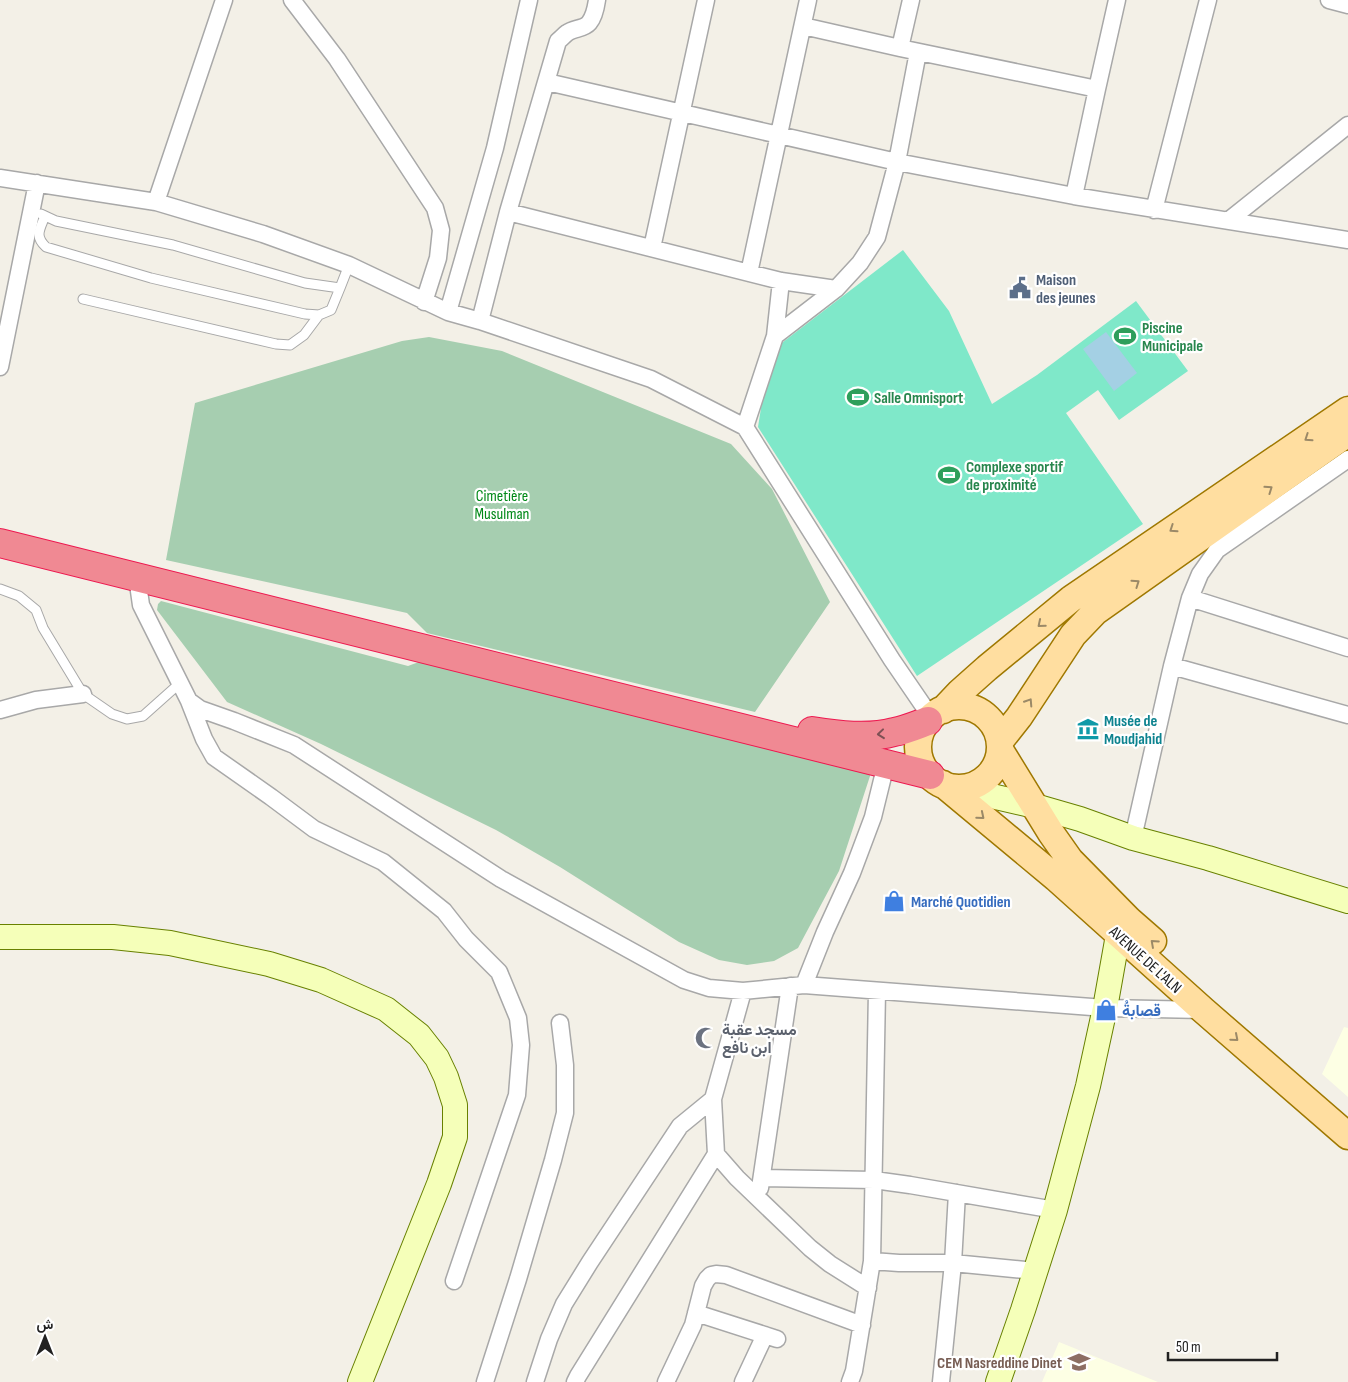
<svg xmlns="http://www.w3.org/2000/svg" width="1348" height="1382" viewBox="0 0 1348 1382" font-family="'Sofia Sans Condensed',Vazirmatn,sans-serif">
	<style>
		.education { fill: #fdffe4 }
		.cemetery { fill: #a6ceb0 }
		.pitch { fill: #7fe8c9 }
		.water { fill: #a4d0e4 }
		.lines { fill: none; stroke-linecap: round; stroke-linejoin: round }
		.lane-casing { stroke: #a8a8a8; stroke-width: 11 }
		.street-casing { stroke: #a8a8a8; stroke-width: 19 }
		.secondary-casing { stroke: #688100; stroke-width: 26 }
		.primary-casing { stroke: #9f7800; stroke-width: 29 }
		.highway-casing { stroke: #ed184f; stroke-width: 30 }
		.lane { stroke: #fff; stroke-width: 9 }
		.street { stroke: #fff; stroke-width: 16 }
		.secondary { stroke: #f5ffb9; stroke-width: 24 }
		.primary { stroke: #ffdea0; stroke-width: 26 }
		.highway { stroke: #f08993; stroke-width: 28 }
		.oneway { stroke: #9b8967 }
		.oneway2 { stroke: #7e5054 }
		.labels { text-anchor: middle; stroke-width: 4.5; stroke-linejoin: round; paint-order: stroke }
		.service-label { font-size: 16px; font-weight: bold; fill: #4e5e75; stroke: #fff; text-anchor: start }
		.leisure-label { font-size: 16px; font-weight: bold; fill: #27864d; stroke: #fff; text-anchor: start }
		.park-label { font-size: 16px; fill: #018918; stroke: #fff }
		.culture-label { font-size: 16px; font-weight: bold; fill: #0d838f; stroke: #fff; text-anchor: start }
		.shop-label { font-size: 16px; font-weight: bold; fill: #366cbe; stroke: #fff; text-anchor: start }
		.street-label { font-size: 16px; fill: #212121; stroke: #fff }
		.worship-label { font-size: 16px; font-weight: bold; fill: #5b616d; stroke: #fff; text-anchor: start }
		.education-label { font-size: 16px; font-weight: bold; fill: #785e54; stroke: #fff; text-anchor: end }
	</style>
	<rect width="100%" height="100%" fill="#f3f0e7"/>
	<path class="education" d="M1344,1027L1348,1028V1097L1322,1074Z
		M1059,1342L1158,1382H1042Z"/>
	<path class="cemetery" d="M429,337L502,351L731,444L772,489L830,602L755,712L427,633L407,613L166,560L195,403L402,341Z
		M161,601L408,666L435,656L871,773L839,871L798,948L774,961L747,965L719,960L679,942L560,867L496,830L321,744L227,702L157,610L158,604Z"/>
	<path class="pitch" d="M903,250L949,311L992,404L1037,375L1136,301L1188,371L1119,420L1098,390L1066,413L1143,524L917,676L758,427L770,352Z"/>
	<path class="water" d="M1106,332L1137,373L1114,391L1083,349Z"/>
	<g class="lines">
		<g class="lane-casing">
			<path id="lane" d="M41,214L56,221L173,245L305,283L340,288L349,265
				M45,216C40,229 34,236 46,247L151,278L305,314L319,315L331,310L340,288
				M83,299L276,344L290,345L304,335L319,315
				M0,589L19,596L36,610L43,628L83,694L112,714L127,719L143,716L180,683"/>
		</g>
		<g class="street-casing">
			<path id="street" d="M292,0L337,59L435,208L441,230L438,258L424,302
				M1329,0L1348,5
				M803,26L900,48L1097,89
				M900,48L911,0
				M547,82L897,162L1074,196L1348,240
				M0,178L156,202L263,234L349,265L448,312L480,321L651,379L745,427L892,660L931,717
				M1074,196L1097,89L1117,0
				M156,202L224,0
				M1154,210L1208,0
				M508,212L781,281L836,289
				M1228,221L1348,125
				M652,248L706,0
				M749,273L808,0
				M448,312L495,148L529,0
				M480,321L508,212L558,41C561,39 564,35 567,33C574,28 584,29 589,23C594,17 596,7 597,0
				M775,336L836,289L860,263L877,237L897,162L918,52
				M0,367L37,183
				M745,427L775,336L781,281
				M137,577L141,605L189,701L200,709L234,721L294,745L501,879L684,980L709,988L743,991L804,985L1105,1008L1203,1010
				M1190,598L1348,648
				M1172,666L1348,715
				M189,701L204,739L214,757L271,797L314,829L383,862L444,911L466,939L499,972L518,1018L521,1045L517,1095L454,1281
				M0,710L36,700L83,694
				M1133,838L1172,666L1190,598L1200,574L1217,550L1348,459
				M804,985L825,932L852,873L873,817L886,764
				M743,991L713,1099L716,1154L737,1178L810,1248L830,1264L868,1288
				M877,991L872,1261L899,1263H953L1035,1271
				M762,1178L874,1180L910,1185L1055,1210
				M760,1188L790,986
				M696,1313L777,1339
				M485,1382L518,1279L553,1160L565,1113V1065L560,1023
				M535,1382L549,1339L564,1304L590,1262L680,1126L713,1099
				M575,1382L578,1376L716,1154
				M666,1382L693,1325L703,1286L707,1279L711,1275L716,1274L726,1275L862,1325
				M743,1382L765,1335
				M850,1382L854,1371L872,1261
				M941,1382L953,1263L957,1193"/>
		</g>
		<g class="secondary-casing">
			<path id="secondary" d="M953,787L1035,806L1080,819L1133,838L1208,858L1348,901
				M0,937H113L170,943L269,964L321,980L386,1009L419,1035L437,1058L446,1077L455,1105V1137L439,1184L360,1382
				M998,1382L1023,1310L1055,1210L1088,1086L1105,1008L1118,935L1129,921"/>
		</g>
		<g class="primary-casing">
			<path id="primary" d="M918 747a41 41 0 1 1 82 0a41 41 0 1 1-82 0Z
				M943,710L960,692L987,668L1071,599L1348,410
				M1000,741L1019,717L1073,635L1095,612L1348,433
				M1000,750L1051,833L1070,860L1129,920L1153,941
				M943,784L1056,878L1203,1010L1348,1136"/>
		</g>
		<g class="highway-casing">
			<path id="highway" d="M0,543L930,775
				M812,731C838,735 868,739 894,732C906,730 917,725 928,721"/>
		</g>
		<use href="#lane" class="lane"/>
		<use href="#street" class="street"/>
		<use href="#secondary" class="secondary"/>
		<use href="#primary" class="primary"/>
		<use href="#highway" class="highway"/>
	</g>
	<defs><path id="oneway-chevron" d="M-2-3.5L2.5 0L-2 3.5" fill="none" stroke-width="1.6" stroke-linecap="round" stroke-linejoin="round" transform="scale(1.25)"/></defs>
	<g class="oneway">
		<use href="#oneway-chevron" transform="translate(1308 438) rotate(146)"/>
		<use href="#oneway-chevron" transform="translate(1269 489) rotate(-35)"/>
		<use href="#oneway-chevron" transform="translate(1173 529) rotate(146)"/>
		<use href="#oneway-chevron" transform="translate(1136 583) rotate(-35)"/>
		<use href="#oneway-chevron" transform="translate(1041 624) rotate(140)"/>
		<use href="#oneway-chevron" transform="translate(1029 702) rotate(-57)"/>
		<use href="#oneway-chevron" transform="translate(981 816) rotate(40)"/>
		<use href="#oneway-chevron" transform="translate(1154 943) rotate(-138)"/>
		<use href="#oneway-chevron" transform="translate(1235 1038) rotate(41)"/>
	</g>
	<use class="oneway2" href="#oneway-chevron" transform="translate(881 734) rotate(174)"/>
	<defs>
		<g id="civic-bare" transform="scale(1.725)"><path d="M-.6-6.5H3V-4.5H.6V-3L4-1V1h2V6H-6V1h2V-1L-.6-3ZM-1.2 2.5V6h2.4V2.5Z" fill="#5c6f8a" stroke="#fff" stroke-width="2.5" paint-order="stroke"/></g>
		<g id="stadium-bare" transform="scale(1.725)"><path d="M0-5a6.5 5 0 1 0 0 10a6.5 5 0 1 0 0-10ZM-3.5-1.8h7v3.6h-7Z" fill="#2e9e5b" stroke="#fff" stroke-width="2.5" paint-order="stroke"/></g>
		<g id="museum-bare" transform="scale(1.725)"><path d="M0-6L6-3V-2H-6V-3ZM-5-1h2V3h-2ZM-1-1h2V3h-2ZM3-1h2V3H3ZM-6 4H6V6H-6Z" fill="#0f9aa8" stroke="#fff" stroke-width="2.5" paint-order="stroke"/></g>
		<g id="shop-bare" transform="scale(1.725)"><path d="M-5-2.5h2.3a2.7 3.5 0 0 1 5.4 0H5L5.5 6h-11ZM-1.5-2.5h3a1.5 2.3 0 0 0-3 0Z" fill="#3f7fe0" stroke="#fff" stroke-width="2.5" paint-order="stroke"/></g>
		<g id="mosque-bare" transform="scale(1.725)"><path d="M3.5-4.9A6 6 0 1 0 3.5 4.9A5 5 0 1 1 3.5-4.9Z" fill="#6b7280" stroke="#fff" stroke-width="2.5" paint-order="stroke"/></g>
		<g id="school-bare" transform="scale(1.725)"><path d="M0-5L7-2L0 1L-7-2ZM-4 1L0 2.5L4 1V4Q0 6-4 4Z" fill="#8d6e63" stroke="#fff" stroke-width="2.5" paint-order="stroke"/></g>
	</defs>
	<g fill-rule="evenodd">
		<use href="#civic-bare" x="1020" y="288"/>
		<use href="#stadium-bare" x="1125" y="336"/>
		<use href="#stadium-bare" x="858" y="397"/>
		<use href="#stadium-bare" x="949" y="475"/>
		<use href="#museum-bare" x="1088" y="729"/>
		<use href="#shop-bare" x="894" y="901"/>
		<use href="#shop-bare" x="1106" y="1010"/>
		<use href="#mosque-bare" x="706" y="1038"/>
		<use href="#school-bare" x="1079" y="1362"/>
	</g>
	<g class="labels">
		<g class="service-label">
			<text x="1036" y="285">Maison<tspan x="1036" dy="18">des jeunes</tspan></text>
		</g>
		<g class="leisure-label">
			<text x="1142" y="333">Piscine<tspan x="1142" dy="18">Municipale</tspan></text>
			<text x="874" y="403">Salle Omnisport</text>
			<text x="966" y="472">Complexe sportif<tspan x="966" dy="18">de proximité</tspan></text>
		</g>
		<g class="park-label">
			<text x="502" y="501">Cimetière<tspan x="502" dy="18">Musulman</tspan></text>
		</g>
		<g class="culture-label">
			<text x="1104" y="726">Musée de<tspan x="1104" dy="18">Moudjahid</tspan></text>
		</g>
		<g class="shop-label">
			<text x="911" y="907">Marché Quotidien</text>
			<text x="1122" y="1016">قصابةُ</text>
		</g>
		<g class="street-label">
			<text transform="translate(1146 959) rotate(42)" y="6">AVENUE DE L'ALN</text>
		</g>
		<g class="worship-label">
			<text x="722" y="1035">مسجد عقبة<tspan x="722" dy="18">ابن نافع</tspan></text>
		</g>
		<g class="education-label">
			<text x="1062" y="1368">CEM Nasreddine Dinet</text>
		</g>
	</g>
	<g transform="translate(45 1337)" stroke="#ffffff" stroke-width="4" paint-order="stroke">
	<path d="M0-4L9 19L0 12L-9 19Z" fill="#212121"/>
	<text y="-8" font-size="14" font-weight="bold" text-anchor="middle" fill="#212121">ش</text>
	</g>
	<path d="M1168 1352v8h109v-8" fill="none" stroke="#212121" stroke-width="2.5"/>
	<text x="1176" y="1352" font-size="15" fill="#212121" stroke="#ffffff" stroke-width="4" paint-order="stroke">50 m</text>
</svg>
